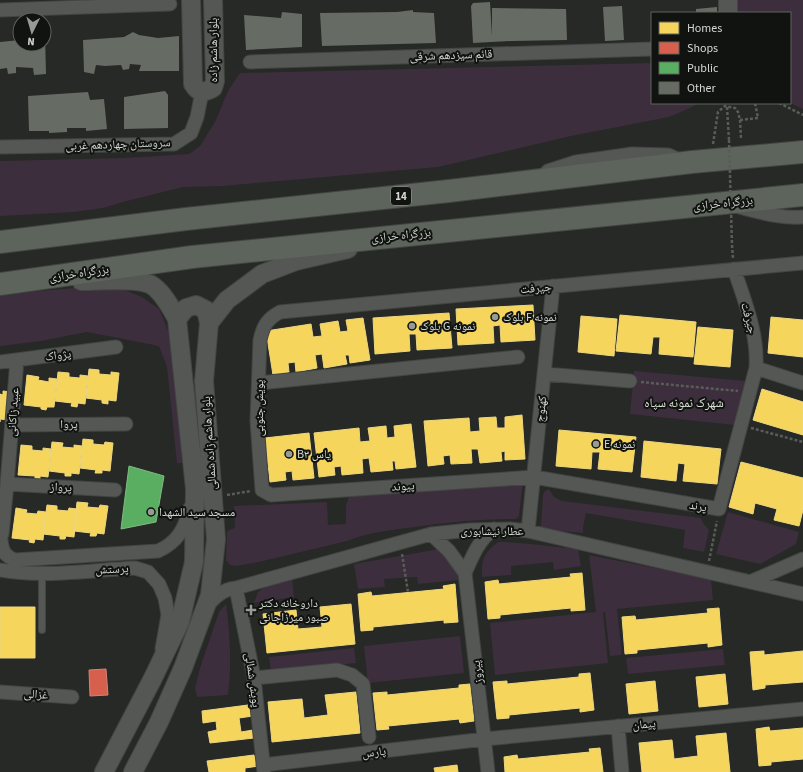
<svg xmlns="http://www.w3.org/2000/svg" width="803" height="772" viewBox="0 0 803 772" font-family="'Source Sans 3','Noto Naskh Arabic',sans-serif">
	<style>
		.green { fill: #3c2e3c }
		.homes { fill: #f6d55c; stroke: #ecd680 }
		.shops { fill: #d6604d; stroke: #d58475 }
		.public { fill: #5aae61; stroke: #7fbb83 }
		.building { fill: #666b64 }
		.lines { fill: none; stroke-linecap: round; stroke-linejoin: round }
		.lane-casing { stroke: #424541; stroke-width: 8 }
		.street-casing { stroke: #424541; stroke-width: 15 }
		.secondary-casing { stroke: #424541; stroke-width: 20 }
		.highway-casing { stroke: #424541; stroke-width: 24 }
		.path { stroke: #5a5c59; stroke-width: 2.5; stroke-dasharray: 3 2; stroke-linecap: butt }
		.lane { stroke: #545753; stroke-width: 6 }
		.street { stroke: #545753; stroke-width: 13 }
		.secondary { stroke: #545753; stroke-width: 18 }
		.highway { stroke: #5d645b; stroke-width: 22 }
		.path-bridge { stroke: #5a5c59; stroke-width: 2.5; stroke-dasharray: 3 2; stroke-linecap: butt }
		.poi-dot { fill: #979b96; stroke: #10130f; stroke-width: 1.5 }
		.labels { text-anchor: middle; stroke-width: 4; stroke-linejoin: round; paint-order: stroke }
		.shield { fill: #10130f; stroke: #999d98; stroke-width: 1 }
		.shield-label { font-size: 11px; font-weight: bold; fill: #d4d8d3 }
		.street-label { font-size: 12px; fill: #d4d8d3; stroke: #10130f }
		.poi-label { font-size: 12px; fill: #d4d8d3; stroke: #10130f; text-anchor: start }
		.neighbourhood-label { font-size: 13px; fill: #d9e1d7; stroke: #10130f }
	</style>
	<rect width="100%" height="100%" fill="#262925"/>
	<path class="green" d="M728,0H803V109L790,103V13H730Z
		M652,63V103H699L690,108L669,117L571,136L438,167L222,186L183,187L123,202L103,208L74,212L0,216V161L125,158L189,154L200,146L215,122L228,91L240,73Z
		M88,287H117L142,297L159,309L168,330L176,362L182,463H177L167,367L159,346L87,332L41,341L0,346V294Z
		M634,371L746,381L735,425L630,414Z
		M523,482L519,516L516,519C482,519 449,522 415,527C392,530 368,532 347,541L259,562L236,566L230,565L226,560L227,531L235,528L234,506L327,502L328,525L346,524V506L349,496Z
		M549,489L554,497L562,501L701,518L703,523L709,530L704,552L683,548L685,530L586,513L583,528V533L548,530L541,527L543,495L545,491Z
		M728,512L799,532L796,544L760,564L716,554Z
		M498,542C525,542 551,547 578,549L581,566L554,570L553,562L511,566V575L482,577C481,559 484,553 498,542Z
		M439,549L458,573V580L418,584L417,577L384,579L385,587L358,589L354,564Z
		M589,555L711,579L713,600L617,609L622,655L610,656L605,612H603L608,663L495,675L490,623L596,612Z
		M292,577L294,597L254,603L258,592L266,586Z
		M226,604C230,636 232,663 228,695L197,697L195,688L200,668L219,612Z
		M460,636L464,673L368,683L364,646Z
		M354,648L356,663L271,672L269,657Z
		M723,649L725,665L628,674L626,658Z"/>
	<path class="homes" d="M533,305L535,340L501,342L500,325L493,326L494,343L458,345L456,309Z
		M449,313L452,348L417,350L416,334H409L410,351L375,354L373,318Z
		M620,315L696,322L693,357L659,354L660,337H653L651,354L616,351Z
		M581,316L617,319L614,356L578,352Z
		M771,317L803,320V357L768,353Z
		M363,318L370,360L350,363L349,355H345L347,364L324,368L322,354L315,355L317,368L296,372L295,362L288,363L289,372L273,375L266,331L311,324L313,337L322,336L320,324L338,321L340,332L348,331L346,320Z
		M698,327L733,330L730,367L694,364Z
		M89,369L99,370V374L111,375V372L119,373L116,401L108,400V404L102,403V400L86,398Z
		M58,372L69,373V377L80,378V375L88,376L85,404L78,403L77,407L71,406L72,403L55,401Z
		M27,375L39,377L38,380L49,382V378L57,379L54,407H47L46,410L41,409V407L24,405Z
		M762,389L803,402V435L753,420Z
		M3,391L11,392L8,420L0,419V422V394L3,395Z
		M522,415L525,459L505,460V451L501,452L502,461L480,463L478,449H471L472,463L451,464L450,455L443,456L444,464L428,466L424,421L469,418L470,432L480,431L479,418L496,417L497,428H505V417Z
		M411,424L416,467L396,469L395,461H392L393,470L371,472L369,458L362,459L363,473L342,475L341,466L334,467L335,475L319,477L314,433L359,428L360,442L370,441L368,428L386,426L387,438L395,437L394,426Z
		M559,430L636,437L632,472L598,469L600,452H592L591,469L556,466Z
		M309,433L314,478L293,480L292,471L285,472L286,480L270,482L265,438Z
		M83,439L93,440V444L104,445L105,442L113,443L110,471L102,470V473H95L96,470L80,468Z
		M644,441L721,449L717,484L683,481L685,464L678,463L676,481L641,477Z
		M52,442L63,443L62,447L74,448V445L82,446L79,474L71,473V476H65V473L49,471Z
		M21,445L32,446V450L43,451V448L51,449L48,477L40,476V480L35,479V476L18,475Z
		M741,462L803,478V510L799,526L774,520L777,509L755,503L753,514L729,507Z
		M77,502L88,503L87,507L99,508L100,505L108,506L104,534L97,533L96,536H90L91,533L74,531Z
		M47,505L57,506V510L68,511L69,508L77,509L74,537L66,536L65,539H60V536L43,534Z
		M16,508L27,510L26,513L37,514L38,511L46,512L43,540L35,539L34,543L29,542L30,540L12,538Z
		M582,573L585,610L571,611V608L500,615V618L488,619L485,582L498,580L499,584L571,577L570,574Z
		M455,584L458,622L444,623V620L373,627V630L361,631L358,594L371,592L372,596L444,589L443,586Z
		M351,604L355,644L267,653L263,614L296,610L298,629L322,627L320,607Z
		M0,607H35V658H0Z
		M719,608L722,645L708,647V643L637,650V653L625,654L622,617L635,616L636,620L708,613L707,609Z
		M764,651V655L803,651V682L765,685V688L753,690L750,652Z
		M590,673L594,710L580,712V708L509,715V718L497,719L493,682L507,681V684L579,677V674Z
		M725,674L728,704L699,707L696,677Z
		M655,681L658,711L629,714L626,684Z
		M470,684L474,721L460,723L459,719L388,726L389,729L377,730L373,693L387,692V695L459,688V685Z
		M356,692L360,733L272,742L268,702L302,699L304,718L328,715L325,695Z
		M248,705L253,716L239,718L241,732L253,730L254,738L210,743L208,732L217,730L216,721L203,723L202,711Z
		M769,727L770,731L803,728V759L771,762V765L759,766L756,729Z
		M726,733L730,772H642L639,743L672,740L674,759L698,756L696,736Z
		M600,748L603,772H505L504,757L517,755L518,759L590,752L589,749Z
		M254,755L259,766L245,768V772H209L207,761Z
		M457,765L458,772H435L434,768Z"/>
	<path class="shops" d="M106,669L108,695L90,696L89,670Z"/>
	<path class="public" d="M129,466L164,476L156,522L121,529Z"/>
	<path class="building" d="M490,2L492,36V8L566,9L567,40L512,41L473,43L471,6L473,3Z
		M622,6L624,40L605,41L603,7Z
		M717,7V13H696V9Z
		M413,10V12L434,13L436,43L322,46L320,13L397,12Z
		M282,12L302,14V47L246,50L244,15L281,18Z
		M133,32L139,35L158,38L179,36V71H139L141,65L130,64L129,69L123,70L121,65L105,66L96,65L94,74L84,72L83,40L124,37Z
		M44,35H45L46,74L34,75L33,68L16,67V73L8,74L7,68L0,69V42L20,40V44H44Z
		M165,91L168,95V128L124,129V97Z
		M88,92L90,100L104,99L107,129L86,131V128H67V132L49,133V131H29L28,96Z"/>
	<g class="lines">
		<g class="lane-casing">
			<path id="lane" d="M42,573V630"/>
		</g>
		<g class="street-casing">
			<path id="street" d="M0,10L170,4
				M250,62L652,49
				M0,147L174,144L191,133L197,117L202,92
				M546,173L548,171L576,162L632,154L668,155L675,158
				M739,207C759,212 782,219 803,217
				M734,269C745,302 758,333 756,368L719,509L534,477L271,495L262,490L257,421L260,340C263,326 267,319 280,312C454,296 629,279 803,263
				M0,362L116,347
				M756,368L803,383
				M545,374L630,381
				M259,383L518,357
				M12,425L126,424
				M7,484L115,490
				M528,531L553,286
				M2,534L7,484L17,360
				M431,534L449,551L465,573L488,772
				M1,540C2,550 4,556 15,560L158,551C178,542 185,528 190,508
				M0,570C43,578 91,570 135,568L148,572L159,584L165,598L168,615L162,649
				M465,573C472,557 479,539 494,529
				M750,582L803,559
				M236,588L254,678L264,772
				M207,606C215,597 223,589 236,588L431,534L470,530L510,529L528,531L803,594
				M254,678L337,670L352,675L363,684L369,737
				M0,692L72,697
				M618,726L622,772
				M263,765L485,739L803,709"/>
		</g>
		<g class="secondary-casing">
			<path id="secondary" d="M191,0L193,84C198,93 204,93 213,88L215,81L213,0
				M728,0V13
				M81,281C97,281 141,277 153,286C164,294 171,308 177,319L195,489L194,562L180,622L152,680L104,772
				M177,319L186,308L196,305L206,310L209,323
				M133,772L159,722L183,668L210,595L216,539L204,381L209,323L227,300L262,274L296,261L348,249"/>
		</g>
		<g class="highway-casing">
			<path id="highway" d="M0,242L186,219L449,191L692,162L803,152
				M0,284L192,257L803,195"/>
		</g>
		<path class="path" d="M779,103L803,115
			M727,107L729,140
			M740,120L758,118L755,103
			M713,144L718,112L725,106L735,108L738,112L740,120L741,138
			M732,245L733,258
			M641,382L738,391
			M751,428L803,442
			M227,495L251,491
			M402,554L408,592
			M709,561L717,521"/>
		<use href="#lane" class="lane"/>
		<use href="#street" class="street"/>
		<use href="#secondary" class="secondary"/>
		<use href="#highway" class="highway"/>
		<path class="path-bridge" d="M729,140L732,245"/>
	</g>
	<g class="poi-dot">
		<circle cx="495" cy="317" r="4"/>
		<circle cx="412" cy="326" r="4"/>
		<circle cx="596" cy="444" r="4"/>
		<circle cx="289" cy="454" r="4"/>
		<circle cx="151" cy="512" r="4"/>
		<path d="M249 604h4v4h4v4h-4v4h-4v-4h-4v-4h4z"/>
	</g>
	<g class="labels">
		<rect class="shield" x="391" y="187" width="20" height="18" rx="3"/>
		<g class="shield-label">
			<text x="401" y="200">14</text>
		</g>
		<g class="street-label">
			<text transform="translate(213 50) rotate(-90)" y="4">بلوار هاشم زاده</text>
			<text transform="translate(451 55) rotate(-2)" y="4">قائم سیزدهم شرقی</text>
			<text transform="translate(118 144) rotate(-2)" y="4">سروستان چهاردهم غربی</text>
			<text transform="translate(723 203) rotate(-6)" y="4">بزرگراه خرازی</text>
			<text transform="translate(401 235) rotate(-6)" y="4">بزرگراه خرازی</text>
			<text transform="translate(79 273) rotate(-8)" y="4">بزرگراه خرازی</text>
			<text transform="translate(536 288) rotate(-5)" y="4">جيرفت</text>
			<text transform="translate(749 318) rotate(75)" y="4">جیرفت</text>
			<text transform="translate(58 355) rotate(-8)" y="4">پژواک</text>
			<text transform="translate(259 408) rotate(-90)" y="4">پویش جنوبی</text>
			<text transform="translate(541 409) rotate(-84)" y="4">كهنوج</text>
			<text transform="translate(13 412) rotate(-86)" y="4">عبید زاکانی</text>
			<text transform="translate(69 424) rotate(-1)" y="4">پروا</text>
			<text transform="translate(209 443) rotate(-94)" y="4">بلوار هاشم زاده شمالی</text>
			<text transform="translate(403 486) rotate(-4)" y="4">پیوند</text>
			<text transform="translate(61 487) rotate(3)" y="4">پرواز</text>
			<text transform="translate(698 506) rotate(10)" y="4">پرند</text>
			<text x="492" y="535">عطار نیشابوری</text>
			<text transform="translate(112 569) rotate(-3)" y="4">پرستش</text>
			<text transform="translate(477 672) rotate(-97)" y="4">پیروز</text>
			<text transform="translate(253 680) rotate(82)" y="4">پویش شمالی</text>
			<text transform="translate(36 694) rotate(5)" y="4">غزالی</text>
			<text transform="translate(644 724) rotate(-5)" y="4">پیمان</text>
			<text transform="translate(374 752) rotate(-7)" y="4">پارس</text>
		</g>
		<g class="poi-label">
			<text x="503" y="321">بلوک F نمونه</text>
			<text x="420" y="330">بلوک G نمونه</text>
			<text x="604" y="448">E نمونه</text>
			<text x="297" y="458">B۳ یاس</text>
			<text x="159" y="516">مسجد سید الشهدا</text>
			<text x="259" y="607">داروخانه دکتر<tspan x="259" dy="14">صبور میرزاجانی</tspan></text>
		</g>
		<g class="neighbourhood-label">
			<text x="684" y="407">شهرک نمونه سپاه</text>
		</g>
	</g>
	<rect x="651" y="12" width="140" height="92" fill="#10130f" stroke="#5e625d"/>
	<rect x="659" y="22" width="20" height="12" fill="#f6d55c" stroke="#5e625d"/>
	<text x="687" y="32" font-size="12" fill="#d4d8d3">Homes</text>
	<rect x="659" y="42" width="20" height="12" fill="#d6604d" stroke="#5e625d"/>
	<text x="687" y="52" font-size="12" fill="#d4d8d3">Shops</text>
	<rect x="659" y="62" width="20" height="12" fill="#5aae61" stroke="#5e625d"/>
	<text x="687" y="72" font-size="12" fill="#d4d8d3">Public</text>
	<rect x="659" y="82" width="20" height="12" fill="#666b64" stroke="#5e625d"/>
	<text x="687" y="92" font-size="12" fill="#d4d8d3">Other</text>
	<g transform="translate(32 32) rotate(185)"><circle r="19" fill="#10130f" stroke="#5e625d"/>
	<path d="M0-3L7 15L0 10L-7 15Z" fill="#979b96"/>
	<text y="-6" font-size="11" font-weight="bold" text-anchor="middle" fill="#d4d8d3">N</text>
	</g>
</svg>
